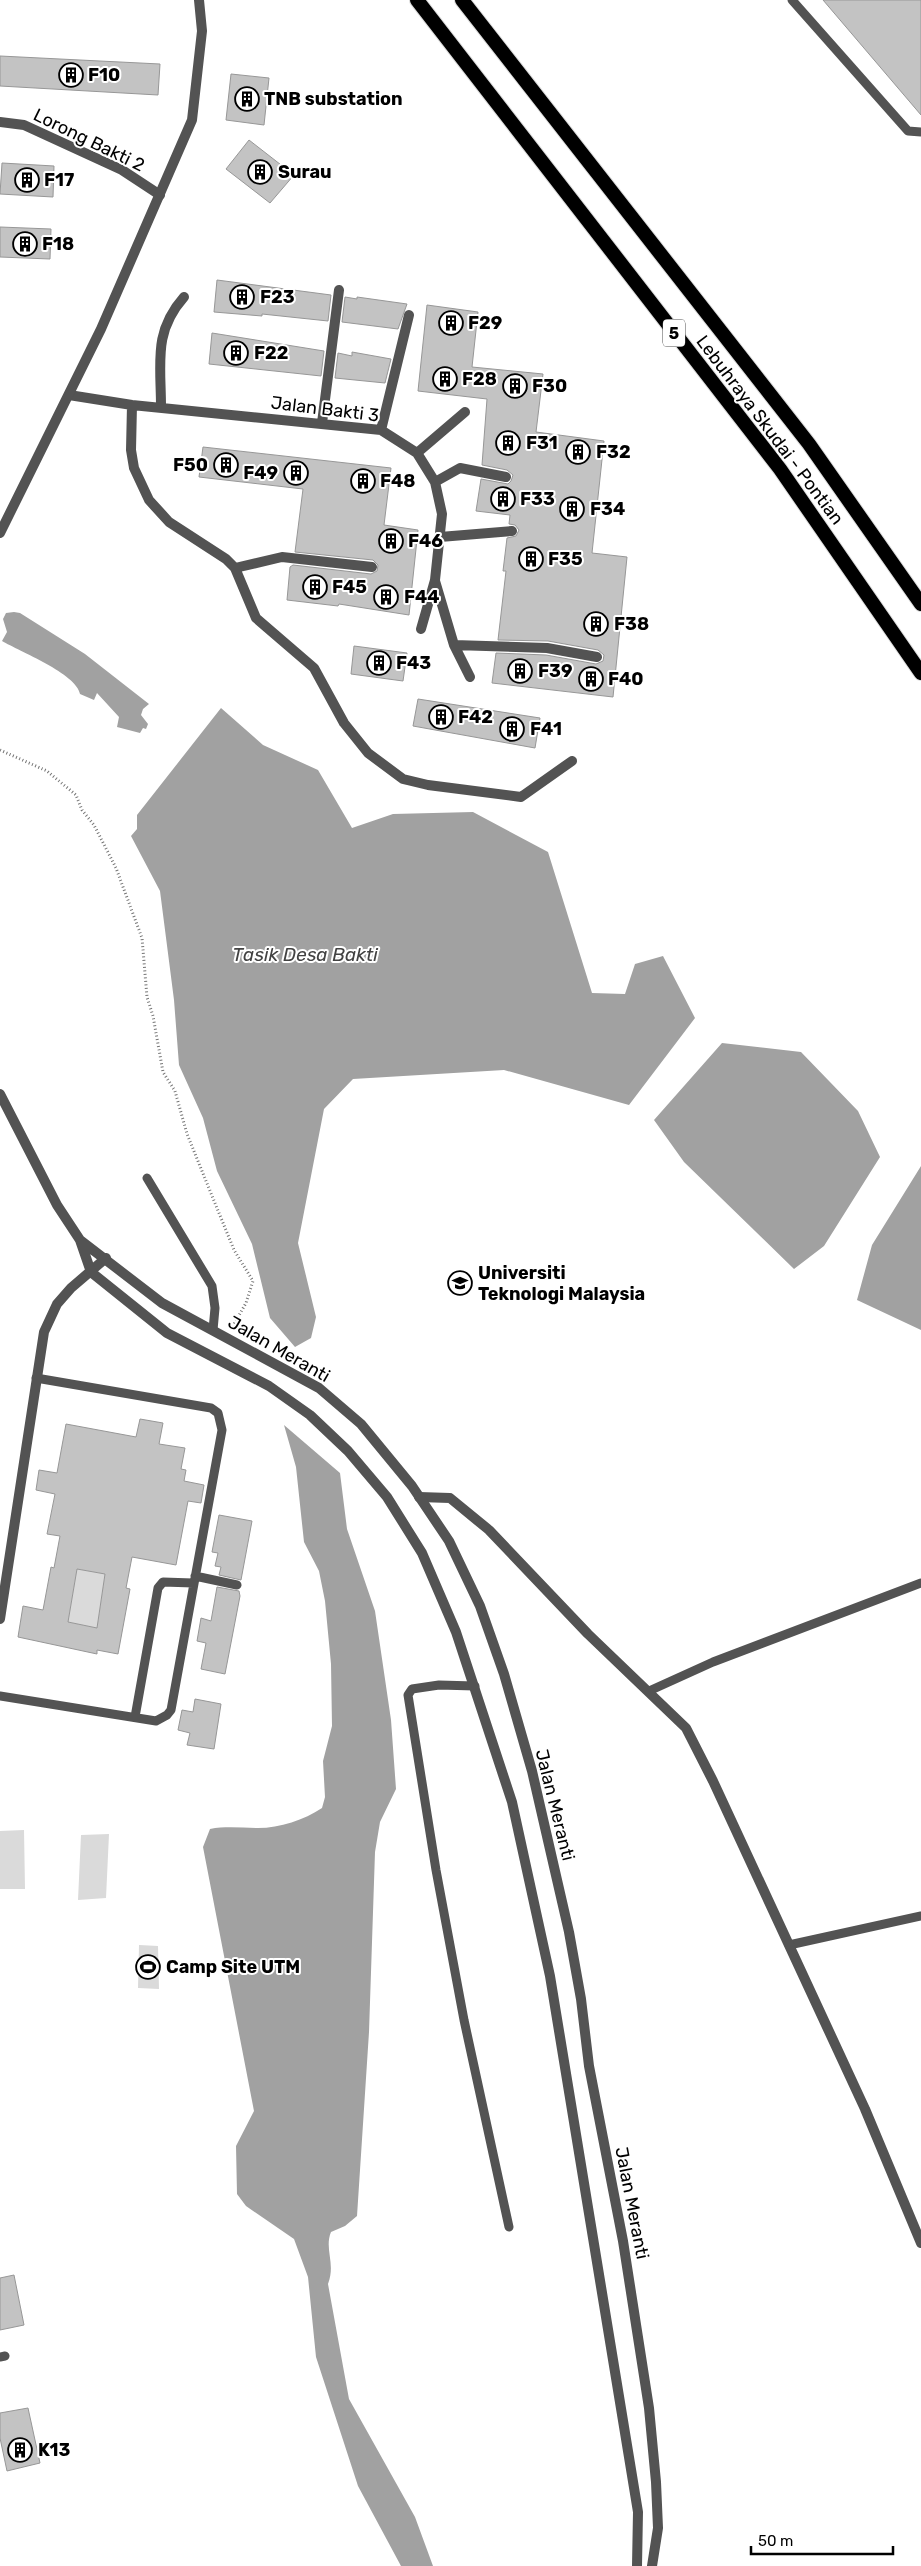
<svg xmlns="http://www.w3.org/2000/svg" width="921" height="2566" viewBox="0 0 921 2566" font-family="Rubik,sans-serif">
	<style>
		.green { fill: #dadada }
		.water { fill: #a1a1a1 }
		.building { fill: #c3c3c3; stroke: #979797; fill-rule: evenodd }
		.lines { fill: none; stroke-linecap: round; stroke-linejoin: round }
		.trunk-casing { stroke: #dbdbdb; stroke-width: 16 }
		.path { stroke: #757575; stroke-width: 3; stroke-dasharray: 1 2.5; stroke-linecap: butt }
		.service { stroke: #535353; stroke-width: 9 }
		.minor { stroke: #535353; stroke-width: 10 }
		.tertiary { stroke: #535353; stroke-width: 10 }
		.trunk { stroke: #000; stroke-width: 14 }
		.labels { text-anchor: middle; stroke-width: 4; stroke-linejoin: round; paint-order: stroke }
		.shield { fill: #fff; stroke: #4c4c4c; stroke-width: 1 }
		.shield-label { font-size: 16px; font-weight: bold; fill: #000 }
		.poi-label { font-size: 18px; font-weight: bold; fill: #000; stroke: #fff; text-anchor: start }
		.street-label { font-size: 18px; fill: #000; stroke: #fff }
		.water-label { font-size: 19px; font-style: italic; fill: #424242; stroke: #fff }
	</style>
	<rect width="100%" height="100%" fill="#fff"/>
	<path class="green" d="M77,1569L105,1574L97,1628L68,1622Z
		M24,1830L25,1889H0V1831Z
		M109,1834L106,1898L78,1900L81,1835Z
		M139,1945L158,1946L159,1989L138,1988Z"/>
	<path class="water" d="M14,612L20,613L85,654L149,704L143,709L141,715L148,724L146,729L143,728L140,733L117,727L119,717L97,693L94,700L80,694C77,674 19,651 2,641L7,632L3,619L6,613Z
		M221,708L263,745L318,770L352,828L393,814L473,812L548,852L592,993L625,994L635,964L663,956L695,1018L629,1105L504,1070L353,1079L324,1109L298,1243L316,1317L311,1338L295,1347L270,1318L252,1244L217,1171L203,1118L179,1065L174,1000L160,891L131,836L137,829V815Z
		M722,1043L801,1052L858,1111L880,1157L824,1246L794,1269L684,1162L654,1120Z
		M921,1166V1330L857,1300L872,1245Z
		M284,1425L340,1473L347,1529L375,1611L391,1720L396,1789L380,1822L375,1852L369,2032L357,2216L345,2226L331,2232C324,2249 336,2263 328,2284L349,2399L415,2517L433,2566H401L358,2486L316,2357L308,2277L294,2239L246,2206L237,2194L236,2146L254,2111L203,1847L210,1829C226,1826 242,1828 258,1828C280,1828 304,1820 322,1808L325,1797L323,1761L332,1726L331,1664L325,1601L319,1571L304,1542L296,1467Z"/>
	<path class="building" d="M823,0H921V115Z
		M0,56L160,64L158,95L0,86Z
		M231,74L269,78L264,125L226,120Z
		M249,140L294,175L270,203L226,169Z
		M2,163L54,166L53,197L0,194Z
		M0,227L51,229L50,259L0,257Z
		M217,280L331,295L328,321L262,314V316L214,312Z
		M345,297L357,299V297L407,304L398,329L342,322Z
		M427,305L478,312L472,367L543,374L536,432L604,441L592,553L627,557L613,697L492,683L496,653L546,655L596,664L603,661L604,655L598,650L548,641L498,640L506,571H503L507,538L516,536L519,530L515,525L509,524L510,515L476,511L481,479L508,484L511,481L513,475L507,470L482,465L487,399L418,391Z
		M212,333L324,351L321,376L209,364Z
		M352,352L391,359L385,383L335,378L338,353L352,356Z
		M203,447L391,468L384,525L418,530L409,615L339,604L338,606L287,600L290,567L293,565L371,574L377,571L378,565L373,560L295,552L303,489L199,477Z
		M354,646L407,653L403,681L351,674Z
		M418,699L540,718L535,748L413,726Z
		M140,1419L163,1423L159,1444L185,1448L181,1469L186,1470L184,1481L204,1485L201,1503L188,1501L176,1565L132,1557L126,1588L130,1589L118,1654L97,1650V1654L18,1637L23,1606L43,1610L51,1567L54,1568L60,1536L47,1534L55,1494L36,1490L39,1470L57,1473L66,1424L136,1437ZM77,1569L105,1574L97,1628L68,1622Z
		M219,1515L252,1521L241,1580L219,1575L221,1567L215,1566L218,1553L212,1552Z
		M217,1587L239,1591L240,1596L225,1674L201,1669L206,1643L197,1641L201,1618L211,1621Z
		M195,1699L221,1704L214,1749L187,1745L190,1733L178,1730L182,1710L193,1712Z
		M14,2275L24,2325L0,2330V2278Z
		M28,2408L40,2463L7,2471L0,2438V2413Z"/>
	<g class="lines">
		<g class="trunk-casing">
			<path id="trunk" d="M417,0L780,469L921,673
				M462,0L809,444L921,604"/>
		</g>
		<path class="path" d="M0,750L47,771L76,795L82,810L94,825L116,868L142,938L147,997L153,1016L163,1072L175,1091L187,1134L234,1250L253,1281L246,1303L233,1326"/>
		<path class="service" d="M792,0L908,131L921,132
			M147,1178L212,1286L215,1308L213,1330
			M195,1576L237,1585
			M475,1686L439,1685L412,1689L408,1695L436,1870L464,2020L509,2227
			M649,1691L713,1662L921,1583
			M0,1696L156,1721L167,1715L171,1710L222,1430L218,1413L211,1408L36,1378
			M135,1717L158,1588L163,1582L193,1583
			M789,1945L921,1916
			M0,2357L5,2356"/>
		<path class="minor" d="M0,122L24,125L122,170L160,195
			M69,395L132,405L381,430L417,453L435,482L442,514L435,580L421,629
			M132,405L131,450L134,468L149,500L169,522L226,559L235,568L256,618L314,668L344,723L368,753L403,779L428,785L521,797L572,761
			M161,407C161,363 153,332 184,297
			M322,423L339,290
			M381,430L409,315
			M417,453L465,412
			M435,482L460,468L506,477
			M440,537L512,531
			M235,568L282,557L372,567
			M435,581L454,645L470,677
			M454,645L547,648L597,657
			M419,1497L450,1498L489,1530L588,1634L686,1728L713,1781L865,2109L921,2243
			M0,1619L44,1332L57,1304L71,1288L106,1258"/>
		<path class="tertiary" d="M0,533L101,329L192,120L202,31L199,0
			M0,1094L57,1205L80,1240L91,1272L167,1333L269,1386L310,1415L348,1451L387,1497L422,1553L456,1632L512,1802L550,1976L638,2512L637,2566
			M80,1240L162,1303L319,1388L361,1424L412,1486L449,1541L480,1606L504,1674L532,1771L569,1932L581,1999L589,2066L623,2241L649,2408L656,2482L658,2528L652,2566"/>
		<use href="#trunk" class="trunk"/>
	</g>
	<defs>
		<g id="building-ring" transform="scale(1.25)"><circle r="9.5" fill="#fff" stroke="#000" stroke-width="1.5"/><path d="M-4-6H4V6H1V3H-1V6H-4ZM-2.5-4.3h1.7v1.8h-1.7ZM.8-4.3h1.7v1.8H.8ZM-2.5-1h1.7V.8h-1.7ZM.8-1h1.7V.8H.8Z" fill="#000"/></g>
		<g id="university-ring" transform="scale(1.25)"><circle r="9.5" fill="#fff" stroke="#000" stroke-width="1.5"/><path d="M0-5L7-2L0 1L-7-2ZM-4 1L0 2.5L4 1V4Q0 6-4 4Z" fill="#000"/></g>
		<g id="stadium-ring" transform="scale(1.25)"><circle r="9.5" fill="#fff" stroke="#000" stroke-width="1.5"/><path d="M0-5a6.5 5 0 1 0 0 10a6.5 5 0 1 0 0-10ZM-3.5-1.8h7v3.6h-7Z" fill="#000"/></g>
	</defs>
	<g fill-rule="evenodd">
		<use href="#building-ring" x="71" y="75"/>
		<use href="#building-ring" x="247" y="99"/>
		<use href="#building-ring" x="260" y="172"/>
		<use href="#building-ring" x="27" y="180"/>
		<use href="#building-ring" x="25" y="244"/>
		<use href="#building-ring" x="242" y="297"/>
		<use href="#building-ring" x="451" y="323"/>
		<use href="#building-ring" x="236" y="353"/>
		<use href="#building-ring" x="445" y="379"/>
		<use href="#building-ring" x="515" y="386"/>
		<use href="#building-ring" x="508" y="443"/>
		<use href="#building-ring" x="578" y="452"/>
		<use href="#building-ring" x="226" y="465"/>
		<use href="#building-ring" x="296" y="473"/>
		<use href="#building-ring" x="363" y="481"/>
		<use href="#building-ring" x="503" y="499"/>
		<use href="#building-ring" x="572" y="509"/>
		<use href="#building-ring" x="391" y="541"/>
		<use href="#building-ring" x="531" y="559"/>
		<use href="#building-ring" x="315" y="587"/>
		<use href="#building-ring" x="386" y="597"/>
		<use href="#building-ring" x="596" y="624"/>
		<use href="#building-ring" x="379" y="663"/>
		<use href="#building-ring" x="520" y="671"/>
		<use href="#building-ring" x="591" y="679"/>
		<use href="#building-ring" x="441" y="717"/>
		<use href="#building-ring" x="512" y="729"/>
		<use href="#university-ring" x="460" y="1283"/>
		<use href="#stadium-ring" x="148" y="1967"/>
		<use href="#building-ring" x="20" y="2450"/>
	</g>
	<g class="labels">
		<rect class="shield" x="663" y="319.5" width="22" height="27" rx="4"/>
		<g class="shield-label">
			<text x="674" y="339">5</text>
		</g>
		<g class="poi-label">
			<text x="88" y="81">F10</text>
			<text x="264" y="105">TNB substation</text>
			<text x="278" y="178">Surau</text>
			<text x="44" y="186">F17</text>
			<text x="42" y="250">F18</text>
			<text x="260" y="303">F23</text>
			<text x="468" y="329">F29</text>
			<text x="254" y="359">F22</text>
			<text x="462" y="385">F28</text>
			<text x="532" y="392">F30</text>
			<text x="526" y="449">F31</text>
			<text x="596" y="458">F32</text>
			<text x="208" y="471" text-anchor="end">F50</text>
			<text x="278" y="479" text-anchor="end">F49</text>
			<text x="380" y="487">F48</text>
			<text x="520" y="505">F33</text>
			<text x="590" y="515">F34</text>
			<text x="408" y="547">F46</text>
			<text x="548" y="565">F35</text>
			<text x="332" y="593">F45</text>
			<text x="404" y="603">F44</text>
			<text x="614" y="630">F38</text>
			<text x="396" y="669">F43</text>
			<text x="538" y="677">F39</text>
			<text x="608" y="685">F40</text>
			<text x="458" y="723">F42</text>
			<text x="530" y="735">F41</text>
			<text x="478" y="1279">Universiti<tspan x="478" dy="21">Teknologi Malaysia</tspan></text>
			<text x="166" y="1973">Camp Site UTM</text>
			<text x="38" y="2456">K13</text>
		</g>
		<g class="street-label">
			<text transform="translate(89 140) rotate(26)" y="6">Lorong Bakti 2</text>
			<text transform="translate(325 409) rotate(7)" y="6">Jalan Bakti 3</text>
			<text transform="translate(770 430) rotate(53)" y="6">Lebuhraya Skudai - Pontian</text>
			<text transform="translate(279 1349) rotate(30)" y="6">Jalan Meranti</text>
			<text transform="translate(555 1805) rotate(76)" y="6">Jalan Meranti</text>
			<text transform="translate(632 2203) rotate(79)" y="6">Jalan Meranti</text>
		</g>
		<g class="water-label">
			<text x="305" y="961">Tasik Desa Bakti</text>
		</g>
	</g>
	<path d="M751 2546v8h142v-8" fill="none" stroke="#000000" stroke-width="2.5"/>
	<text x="758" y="2546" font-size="15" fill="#000000" stroke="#ffffff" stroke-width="4" paint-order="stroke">50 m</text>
</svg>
